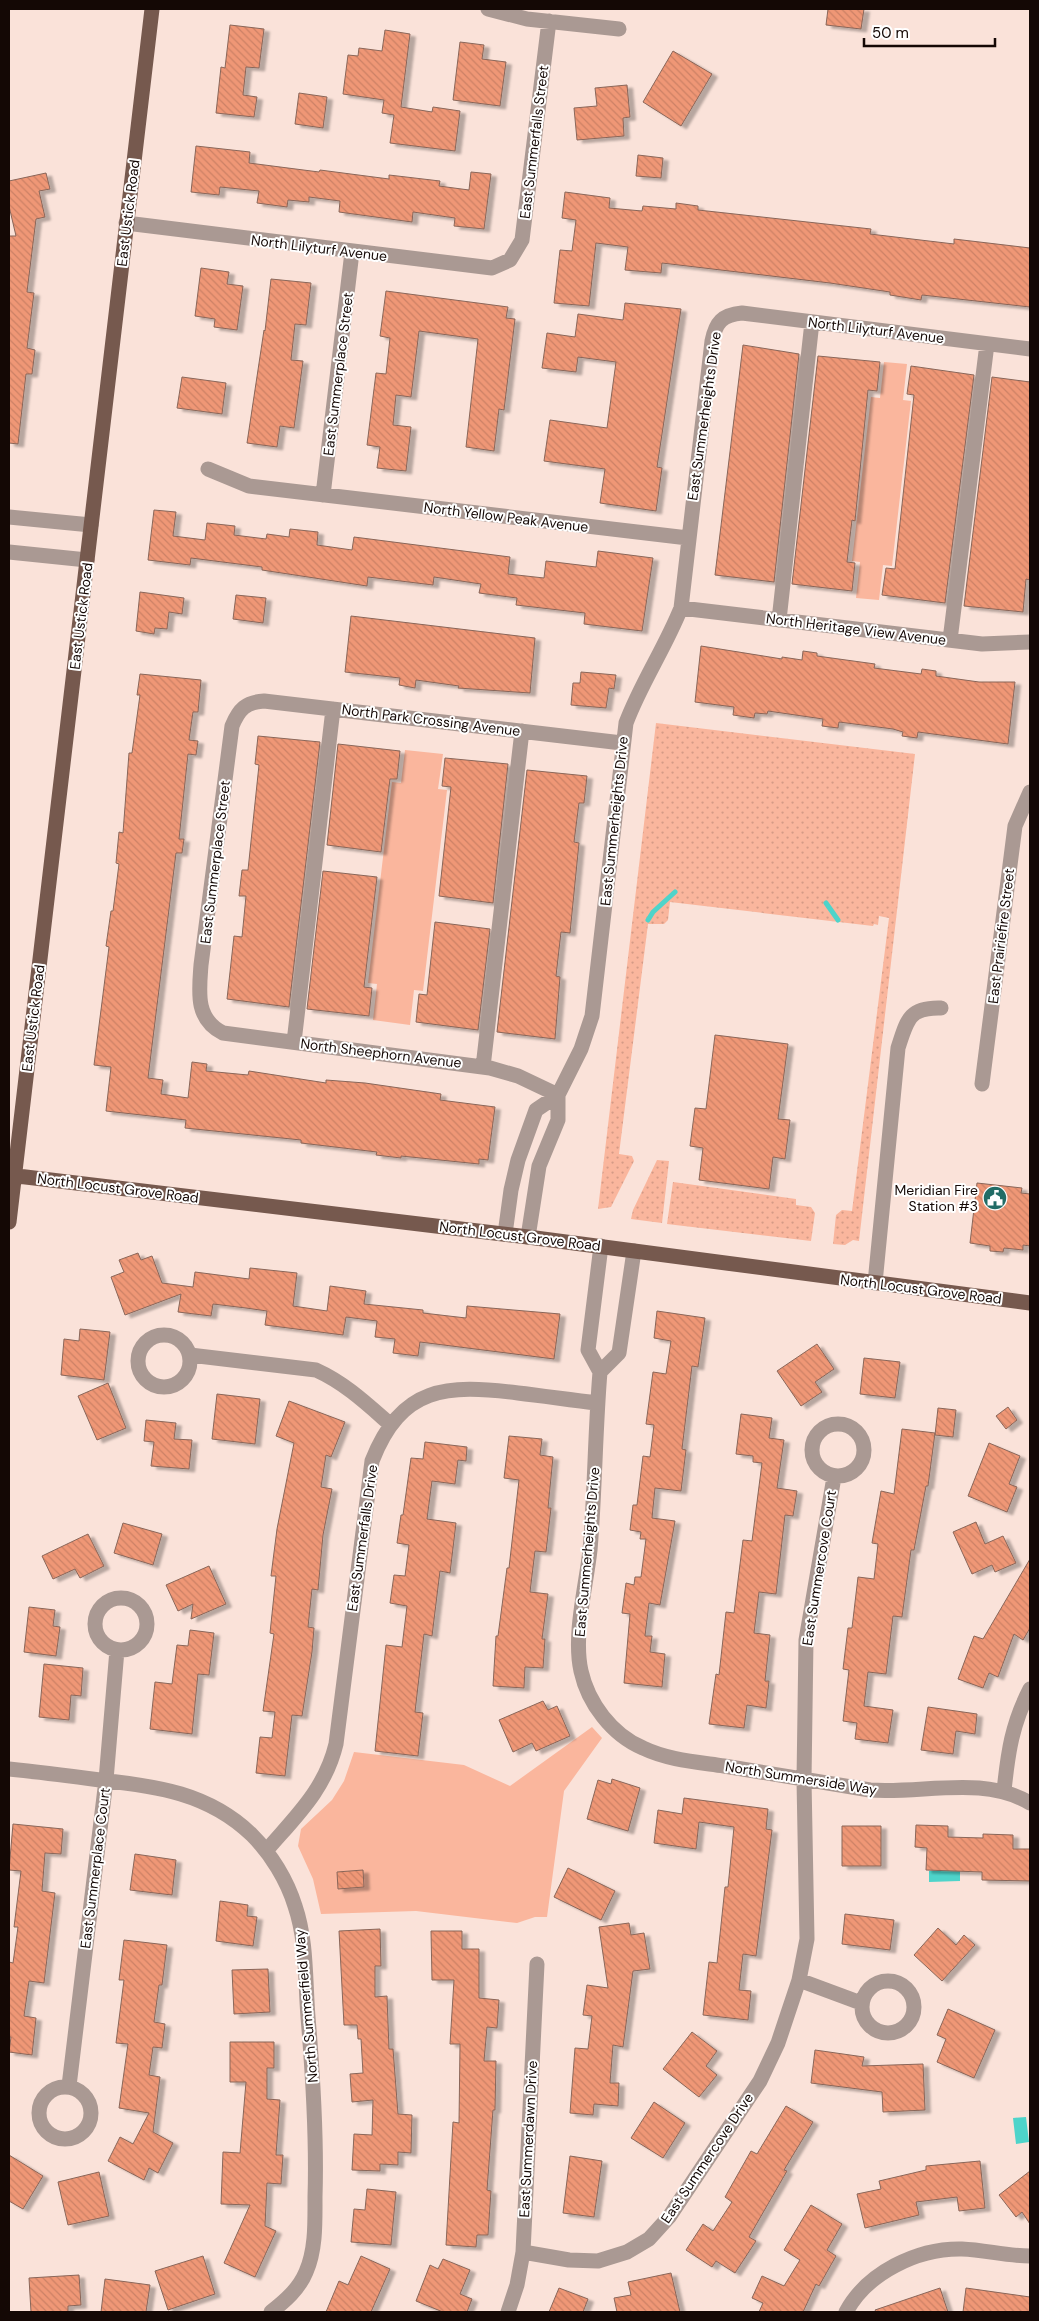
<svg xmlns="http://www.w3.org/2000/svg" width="1039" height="2321" viewBox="0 0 1039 2321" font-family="'DM Sans',sans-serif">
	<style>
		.grass { fill: url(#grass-dots) }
		.green { fill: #fab69d }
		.water { fill: #4ed4ca }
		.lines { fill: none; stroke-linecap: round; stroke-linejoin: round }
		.stream { stroke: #4ed4ca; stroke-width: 5 }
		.building { fill: url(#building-back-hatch); stroke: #896659; filter: url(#shadow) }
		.minor { stroke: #aa9993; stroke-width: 15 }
		.major { stroke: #76594e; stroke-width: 15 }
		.labels { text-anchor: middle; stroke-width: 4; stroke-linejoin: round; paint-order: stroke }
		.street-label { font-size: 14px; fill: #140805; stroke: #fff }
		.poi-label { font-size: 14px; fill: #140805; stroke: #fff; text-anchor: end }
	</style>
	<defs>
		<pattern id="grass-dots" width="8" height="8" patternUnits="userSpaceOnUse" patternTransform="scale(1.25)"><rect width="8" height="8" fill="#fab69d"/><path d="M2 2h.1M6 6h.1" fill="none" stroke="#d59b86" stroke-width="1.8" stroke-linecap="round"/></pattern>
		<pattern id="building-back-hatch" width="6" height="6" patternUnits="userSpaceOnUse" patternTransform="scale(1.25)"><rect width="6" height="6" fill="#ef9776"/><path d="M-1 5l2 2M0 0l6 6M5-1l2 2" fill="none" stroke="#cc8165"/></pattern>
		<filter id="shadow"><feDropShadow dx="5.5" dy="3" stdDeviation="1" flood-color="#0004"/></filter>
	</defs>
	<rect width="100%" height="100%" fill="#fae2d9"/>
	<path class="grass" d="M656,723L915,754L859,1241L853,1240L845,1245L833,1244L836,1215L842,1210L852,1211L889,918L879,916L878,925L874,924L873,926L670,902L668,920L664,924H648L619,1154L632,1156L634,1161L611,1207L598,1209Z
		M657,1160L669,1161L662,1223L631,1219L633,1210Z
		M673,1182L796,1199V1205L811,1207L815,1213L811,1241L667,1224Z"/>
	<path class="green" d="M884,362L907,364L903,400L911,401L892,566L883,565L879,600L856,598L860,562L852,561L871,397L880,398Z
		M405,750L443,754L438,789L447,790L423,991L414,990L410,1025L373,1020L377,984L368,983L392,782L401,783Z
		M592,1727L602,1738L564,1791L547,1917H535L517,1923L416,1911L321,1914L313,1879L298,1846L301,1829L332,1800L344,1781L354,1752L464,1765L510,1786Z"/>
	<path class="water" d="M960,1870V1881L929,1882V1871Z
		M1026,2117L1029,2142L1016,2144L1013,2118Z"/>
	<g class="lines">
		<path class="stream" d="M826,903L838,920
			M648,920L653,912L675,892"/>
	</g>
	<path class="building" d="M828,9H864L861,29L826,25Z
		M230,25L264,29L259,68L246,67L243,95L257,97L254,117L216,113L221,67L225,68Z
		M385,30L410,34L401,107L432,112L433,107L460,111L455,151L390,143L394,115L382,113L384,100L343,94L348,55L358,56L359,48L382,51Z
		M460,42L484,45L482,59L506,62L500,106L453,100Z
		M673,51L712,74L681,126L643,102Z
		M627,85L630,117L623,118L624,136L577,140L574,108L597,106L595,88Z
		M299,93L327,97L323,128L295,124Z
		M196,146L250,152L249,163L319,172L320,170L389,179V175L440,181L439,186L469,190L471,172L491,174L484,229L454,226L455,218L413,212L412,222L339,212L340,201L309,197V202L288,200L287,207L257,203L259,191L220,187L219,195L191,192Z
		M638,155L663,158L661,178L636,176Z
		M46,173L50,189L39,191L45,217L36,219L27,292L34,293L27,348L35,350L32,374H26L18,444L9,443V236H16L9,206V181Z
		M565,192L610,198L609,208L642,211L643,206L676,209V203L698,206V210L871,229L870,234L954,244V239L1030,248V307L922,295L921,300L890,295V292L830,283L662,263L661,273L625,270L628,247L596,243L589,306L554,303L560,250L572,251L576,220L562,218Z
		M201,268L229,272L227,284L243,286L237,330L214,327L215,319L195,316Z
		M271,279L311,283L306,325L295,324L291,360L303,361L294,428L280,426L277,447L247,443L264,330L265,331Z
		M386,291L508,307L506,318L515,319L504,410L499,409L494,451L466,447L478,339L419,331L411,397L396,395L393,425L411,427L406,471L377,468L380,447L367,445L376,373L386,374L390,338L380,336Z
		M625,303L681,309L657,467L662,468L656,511L600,503L605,469L544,461L550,420L607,428L616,362L578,357L576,372L542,368L547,333L575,337L578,314L623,320Z
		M743,345L799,354L774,582L715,575Z
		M818,356L880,362L877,391L868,390L855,521L852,520L847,562L855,563L852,591L792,584Z
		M911,366L974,375L945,603L882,595L886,568L895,569L914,395L907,394Z
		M182,377L226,383L222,414L177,408Z
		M992,377L1030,382V580L1026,579L1023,612L964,606Z
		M154,510L176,512L173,536L205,540L207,523L235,526L234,535L266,539L267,534L289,537L290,529L318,532L317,545L352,550L354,537L510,557L508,574L544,578L546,561L596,567L598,551L653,558L642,631L584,624L585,613L516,605L517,598L479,593L481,584L434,577L433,585L368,577L367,586L262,570V567L191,558L190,565L148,560Z
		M140,592L184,598L182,614L169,612L167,629L155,628L154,634L136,631Z
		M236,595L266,598L263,623L233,619Z
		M351,616L535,638L530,693L458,688L459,686L416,680L415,688L399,685L400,678L345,672Z
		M701,646L782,659V657L802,660L803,651L817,653V656L875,664L874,668L921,674L922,669L936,671V676L979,682H1015L1008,744L918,732L917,738L902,736L903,732L893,729L839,722L838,728L822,726L823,719L768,711L767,714L755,713L754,718L733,715L734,707L695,702Z
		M581,672L616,675L614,689L609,688L606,708L571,705L573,683H580Z
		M140,674L201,680L198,712H193L189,740L198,741L196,755L188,754L179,839H184L182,853H176L148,1078L163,1080L161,1094L188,1098L192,1062L207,1064L206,1071L248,1075L249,1071L326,1083V1080L365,1083L441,1094L440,1100L495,1107L488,1160L479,1159V1164L401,1156V1158L376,1155L377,1152L301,1143V1140L185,1128L186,1120L106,1111L111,1067L94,1065L109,947L106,946L111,911H113L119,864L116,863L119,832L123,833L129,753H132L140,695H137Z
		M258,736L320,742L289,1007L227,999L234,936L242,937L246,896H239L242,870H248L259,765L255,764Z
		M338,744L400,751L397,779H390L381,852L327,845Z
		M445,758L508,764L493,903L439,896L451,787L442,786Z
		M527,770L587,776L584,803H579L574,842L579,843L570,933L561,932L556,976L560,977L555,1039L497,1032Z
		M323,871L377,877L364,987L372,988L369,1016L307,1009Z
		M435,922L490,929L478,1030L416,1022L419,994L427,995Z
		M715,1035L788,1044L778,1119L790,1120L785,1159L773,1157L769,1189L699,1180L703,1148L690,1146L695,1108L706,1109Z
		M977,1183L1022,1188L1021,1193L1030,1194V1246L1023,1245V1250L1004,1248L1003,1252L990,1251V1246L970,1243Z
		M138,1253L141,1260L152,1256L162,1283L193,1287L195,1272L249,1279L250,1268L297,1273L293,1306L327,1311L330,1286L366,1291L364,1304L423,1310V1313L466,1318L467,1306L560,1314L554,1359L420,1342L418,1356L393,1353L395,1339L375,1337L377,1321L346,1317L343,1335L265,1325L267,1311L246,1308L213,1304L211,1316L178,1312L181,1294L125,1315L111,1277L124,1272L119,1260Z
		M657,1311L705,1318L698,1367L692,1366L682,1449L686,1450L681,1491L655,1488L652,1518L675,1521L660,1605L649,1603L645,1636H652L650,1652L665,1654L662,1687L624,1683L630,1614L622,1613L626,1583L634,1585L635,1577H641L646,1539H640L641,1532L630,1530L633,1505H637L643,1456L650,1457L654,1425L646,1424L653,1372L666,1374L671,1341L654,1338Z
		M80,1329L110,1332L104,1380L61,1375L64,1339L79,1341Z
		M817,1344L834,1369L815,1382L822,1392L801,1406L777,1371Z
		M864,1358L900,1362L895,1398L860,1394Z
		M108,1383L126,1428L97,1440L78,1396Z
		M217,1394L260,1399L255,1444L212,1439Z
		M289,1401L345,1422L331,1457L326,1455L321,1487L332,1489L323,1535L318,1590L312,1589L308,1627L314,1628L312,1652L302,1716L292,1715L285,1776L256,1773L260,1737L272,1738L275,1712L263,1711L274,1634L270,1633L276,1576H271L277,1529L294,1443L276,1436Z
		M1008,1407L1017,1420L1006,1429L996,1416Z
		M938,1408L956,1410L953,1437L935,1435Z
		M741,1414L772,1418L769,1438L784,1440L777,1488L797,1491L793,1516L785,1515L776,1594L759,1592L754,1633L770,1635L765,1681H769L766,1708L747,1705L744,1728L709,1724L716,1674L719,1675L726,1612L734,1613L743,1540L752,1541L762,1463L753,1462V1456L736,1454Z
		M146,1420L176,1423L174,1439L192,1440L189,1469L151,1466L154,1442L144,1441Z
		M902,1429L935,1433L928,1486H926L914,1550H911L902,1617L893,1616L886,1674L868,1672L864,1706L893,1710L888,1743L855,1739L857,1723L843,1721L849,1670L843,1669L848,1628H852L858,1577L874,1579L878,1544L872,1543L881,1491L894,1494Z
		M509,1436L542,1439L540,1455L553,1457L548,1508H551L546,1552L535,1551L530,1592L548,1594L542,1639H545L543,1668L525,1667L524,1688L493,1686L496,1636H498L507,1568H509L519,1480L504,1478Z
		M425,1442L467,1447L466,1461L458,1460L455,1484L432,1481L427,1519L456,1523L450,1573L440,1571L432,1636L424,1634L415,1712L423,1713L418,1756L375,1751L386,1645L402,1647L407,1606L390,1603L394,1575L405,1576L409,1545L397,1543L401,1515H403L411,1458L423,1459Z
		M989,1443L1020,1456L1009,1484L1017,1487L1007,1512L968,1496Z
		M976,1522L985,1544L1003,1536L1016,1563L995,1572L992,1565L972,1574L953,1532Z
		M123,1523L162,1534L153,1565L114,1553Z
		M88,1534L104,1566L80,1578L75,1569L53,1579L42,1556Z
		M1030,1559V1628L1023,1640L1014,1634L998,1677L989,1673L983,1688L958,1679L974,1636L983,1639Z
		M209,1566L226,1604L191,1619L193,1604L178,1611L166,1585Z
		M29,1607L55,1610L53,1626L60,1627L56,1656L24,1652Z
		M190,1630L214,1633L209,1675L198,1674L192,1734L150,1729L155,1682L172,1684L177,1645L188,1646Z
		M44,1664L83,1668L81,1696L71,1695L69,1720L39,1717Z
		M543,1701L548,1710L557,1706L570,1736L536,1751L532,1743L513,1752L499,1720Z
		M928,1707L977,1714L975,1734L956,1731L953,1754L921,1750Z
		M612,1779L640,1788L628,1831L587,1819L598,1780L611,1784Z
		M684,1798L768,1809L766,1829L772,1830L756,1956L743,1954L739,1990L751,1991L748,2020L703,2015L709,1962L717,1963L725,1887H728L734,1827L699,1822L696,1849L654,1843L658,1810L682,1814Z
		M13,1824L63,1829L61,1854L45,1853L42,1891L55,1893L44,1983L29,1981L24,2016L36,2018L32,2055L9,2052L11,2037H9V1962L13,1963L18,1927H14L21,1871L9,1870Z
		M916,1825L948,1826V1837L983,1838V1834L1013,1835V1849H1030V1881L982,1880V1872L926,1870L927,1848L915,1847Z
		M842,1826H881V1866H842Z
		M135,1854L176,1860L172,1895L130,1890Z
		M568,1868L615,1891L601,1920L554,1897Z
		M363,1870L364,1887L338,1889L337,1872Z
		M220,1901L248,1905L247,1916L257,1917L253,1946L216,1941Z
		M845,1914L894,1920L890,1950L842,1944Z
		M629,1923L631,1935L644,1933L650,1969L633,1971L623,2047L613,2045L610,2083H619L618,2106L594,2104L593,2115L570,2113L575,2048L588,2049L592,2016L583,2015L587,1985L608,1988L599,1927Z
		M938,1928L956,1945L964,1935L975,1945L942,1981L914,1955Z
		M380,1929L381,1966H375V1997L387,1996L389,2049H393L398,2114L412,2115L411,2153L398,2152V2165L380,2164V2171L352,2170L354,2134L372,2135L373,2100L352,2102L350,2074L363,2073L361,2039H358L357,2025H344L339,1931Z
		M431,1931H462V1949H479V1998L499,2000L497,2028L487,2027L484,2061H496L495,2110H493L487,2190L491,2191L488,2235H477L476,2247L446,2245L453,2122L459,2123L460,2044H450L454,1980H432Z
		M124,1940L167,1945L162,1985H159L154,2022L165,2024L162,2048L153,2047L149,2075L160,2077L153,2132L173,2143L158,2173L149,2168L144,2180L108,2161L120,2137L133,2144L149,2113L119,2108L128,2044L116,2043L124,1980H119Z
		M268,1969L270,2012L234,2014L232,1970Z
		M948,2009L995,2030L974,2078L937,2062L946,2039L937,2035Z
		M692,2032L717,2051L706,2066L717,2075L699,2097L663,2069Z
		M230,2042H274V2068H267V2099L280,2100L276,2155H283L281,2184L267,2183L265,2226L276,2231L255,2277L224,2263L250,2205L221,2204L223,2152L240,2153L246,2082H230Z
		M815,2050L864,2057L862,2066L923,2064L925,2110L883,2112L882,2092L811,2083Z
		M654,2102L685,2123L663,2158L631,2138Z
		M786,2106L813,2122L784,2170L787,2171L749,2237L756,2241L735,2273L716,2261L712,2267L686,2250L703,2224L713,2231L732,2202L725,2197L751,2151L757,2154Z
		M9,2155L43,2176L23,2209L9,2201Z
		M570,2156L602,2161L594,2217L563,2213Z
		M980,2161L985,2208L959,2211L957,2197L916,2202L919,2215L865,2228L857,2194L881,2189L879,2181L926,2170V2166Z
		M1030,2171V2224L1022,2212L1016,2217L999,2195Z
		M99,2172L109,2216L68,2225L58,2182Z
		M367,2189L396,2192L391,2245L351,2242L354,2209L365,2210Z
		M811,2205L842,2224L827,2250L836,2256L819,2286L816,2284L803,2312H759L763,2303L752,2298L762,2276L784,2286L800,2260L784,2250Z
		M203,2256L215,2294L168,2310L155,2271Z
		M361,2256L390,2269L371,2312H326L339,2281L348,2285Z
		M443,2259L470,2270L460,2294L472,2299L467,2312H443L416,2301L430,2265L438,2269Z
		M671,2273L680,2312H617L614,2298L631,2295L628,2282Z
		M79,2275L81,2305L68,2306V2312H31L29,2278Z
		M105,2279L150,2285L146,2312H101Z
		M559,2288L588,2299L583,2312H549Z
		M940,2288L948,2312H876L875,2310Z
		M966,2288L1030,2297V2312H963Z"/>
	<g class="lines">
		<path class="minor" d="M488,9L527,19L619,29
			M126,223L492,268L510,260L522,240L549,21
			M208,469L249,486L688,538
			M323,495L352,252
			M9,517L91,525
			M9,552L87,560
			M681,608L982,644L1030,642
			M779,620L812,322
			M950,640L987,344
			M622,743L264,701C246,702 239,709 232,726L201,965C199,992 195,1019 223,1033L490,1068L518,1076L558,1095L581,1049L592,1016L626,723C641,683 665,648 681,608L712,341C716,322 722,315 742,313L1030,349
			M294,1042L333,709
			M483,1067L522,731
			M982,1084L1015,826L1030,792
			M505,1234L511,1190L518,1160L536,1110L558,1095V1120L539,1166L528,1237
			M601,1246L588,1350L600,1372L619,1353L634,1251
			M875,1283L898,1048C907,1020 909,1007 941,1008
			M138 1361a26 26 0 1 1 52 0a26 26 0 1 1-52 0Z
			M190,1355L316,1370C345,1383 367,1404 391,1425
			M600,1372C595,1432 595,1491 590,1550C586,1587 573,1635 581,1671C588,1703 612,1735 643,1748C668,1760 697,1762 724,1766C772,1774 821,1782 870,1790C923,1794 983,1775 1030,1803
			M812 1450a26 26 0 1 1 52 0a26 26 0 1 1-52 0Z
			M95 1624a26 26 0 1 1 52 0a26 26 0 1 1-52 0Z
			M9,1769C39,1772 70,1776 100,1780C156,1786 209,1793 252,1835C271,1854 287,1880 295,1906C307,1941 305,1980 308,2017C313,2077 317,2136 315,2197C315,2222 316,2249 306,2272C299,2289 285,2301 271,2312
			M1004,1791C1008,1752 1012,1724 1030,1689
			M266,1851C295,1817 325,1790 336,1744L372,1461C401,1386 447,1384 518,1393C544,1396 571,1400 597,1403
			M799,1980L861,2003
			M862 2007a26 26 0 1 1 52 0a26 26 0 1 1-52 0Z
			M69,2086L106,1780L117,1650
			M39 2113a26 26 0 1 1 52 0a26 26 0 1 1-52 0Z
			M523,2252L569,2260L598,2261L627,2252L649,2239L669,2217L760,2081L778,2043L799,1980L807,1939L804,1780L806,1640L834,1477
			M508,2312L517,2285L523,2252L537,1964
			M846,2312C867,2273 917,2248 962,2249C985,2250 1007,2256 1030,2256"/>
		<path class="major" d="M9,1175L528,1237L1030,1303
			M9,1222L152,9"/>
	</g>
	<defs>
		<g id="civic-disc" transform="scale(1.25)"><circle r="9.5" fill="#216c66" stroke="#fff"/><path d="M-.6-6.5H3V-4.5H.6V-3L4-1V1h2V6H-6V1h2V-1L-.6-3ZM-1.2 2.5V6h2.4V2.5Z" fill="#fff"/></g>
	</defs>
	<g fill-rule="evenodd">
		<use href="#civic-disc" x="995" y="1198"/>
	</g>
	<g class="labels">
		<g class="street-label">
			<text transform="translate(534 142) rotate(-83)" y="5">East Summerfalls Street</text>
			<text transform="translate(128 213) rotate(-83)" y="5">East Ustick Road</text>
			<text transform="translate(319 248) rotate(7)" y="5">North Lilyturf Avenue</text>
			<text transform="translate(876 330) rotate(7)" y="5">North Lilyturf Avenue</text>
			<text transform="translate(338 374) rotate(-83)" y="5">East Summerplace Street</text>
			<text transform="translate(704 416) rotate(-82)" y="5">East Summerheights Drive</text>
			<text transform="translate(506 517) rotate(7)" y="5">North Yellow Peak Avenue</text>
			<text transform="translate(81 616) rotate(-83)" y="5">East Ustick Road</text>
			<text transform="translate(856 629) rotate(7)" y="5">North Heritage View Avenue</text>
			<text transform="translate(431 720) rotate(7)" y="5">North Park Crossing Avenue</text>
			<text transform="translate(614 821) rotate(-84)" y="5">East Summerheights Drive</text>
			<text transform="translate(215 862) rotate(-83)" y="5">East Summerplace Street</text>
			<text transform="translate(1001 936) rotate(-83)" y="5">East Prairiefire Street</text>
			<text transform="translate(33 1018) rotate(-83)" y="5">East Ustick Road</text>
			<text transform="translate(381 1053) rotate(7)" y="5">North Sheephorn Avenue</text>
			<text transform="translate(118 1188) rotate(7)" y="5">North Locust Grove Road</text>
			<text transform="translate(520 1236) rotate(7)" y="5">North Locust Grove Road</text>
			<text transform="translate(921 1289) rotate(7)" y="5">North Locust Grove Road</text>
			<text transform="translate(362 1538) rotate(-82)" y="5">East Summerfalls Drive</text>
			<text transform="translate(587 1552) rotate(-85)" y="5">East Summerheights Drive</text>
			<text transform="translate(819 1568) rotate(-81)" y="5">East Summercove Court</text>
			<text transform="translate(801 1778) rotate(9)" y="5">North Summerside Way</text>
			<text transform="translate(95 1868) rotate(-83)" y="5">East Summerplace Court</text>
			<text transform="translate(306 2006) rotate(-95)" y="5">North Summerfield Way</text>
			<text transform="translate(528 2139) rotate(-87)" y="5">East Summerdawn Drive</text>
			<text transform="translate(707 2158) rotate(-56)" y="5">East Summercove Drive</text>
		</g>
		<g class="poi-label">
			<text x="978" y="1195">Meridian Fire<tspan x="978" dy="16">Station #3</tspan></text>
		</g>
	</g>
	<rect width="1039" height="2321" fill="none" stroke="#140805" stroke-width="20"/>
	<path d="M864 38v8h131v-8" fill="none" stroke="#140805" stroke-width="2.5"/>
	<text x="872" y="38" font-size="15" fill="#140805" stroke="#ffffff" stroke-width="4" paint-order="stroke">50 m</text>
</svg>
